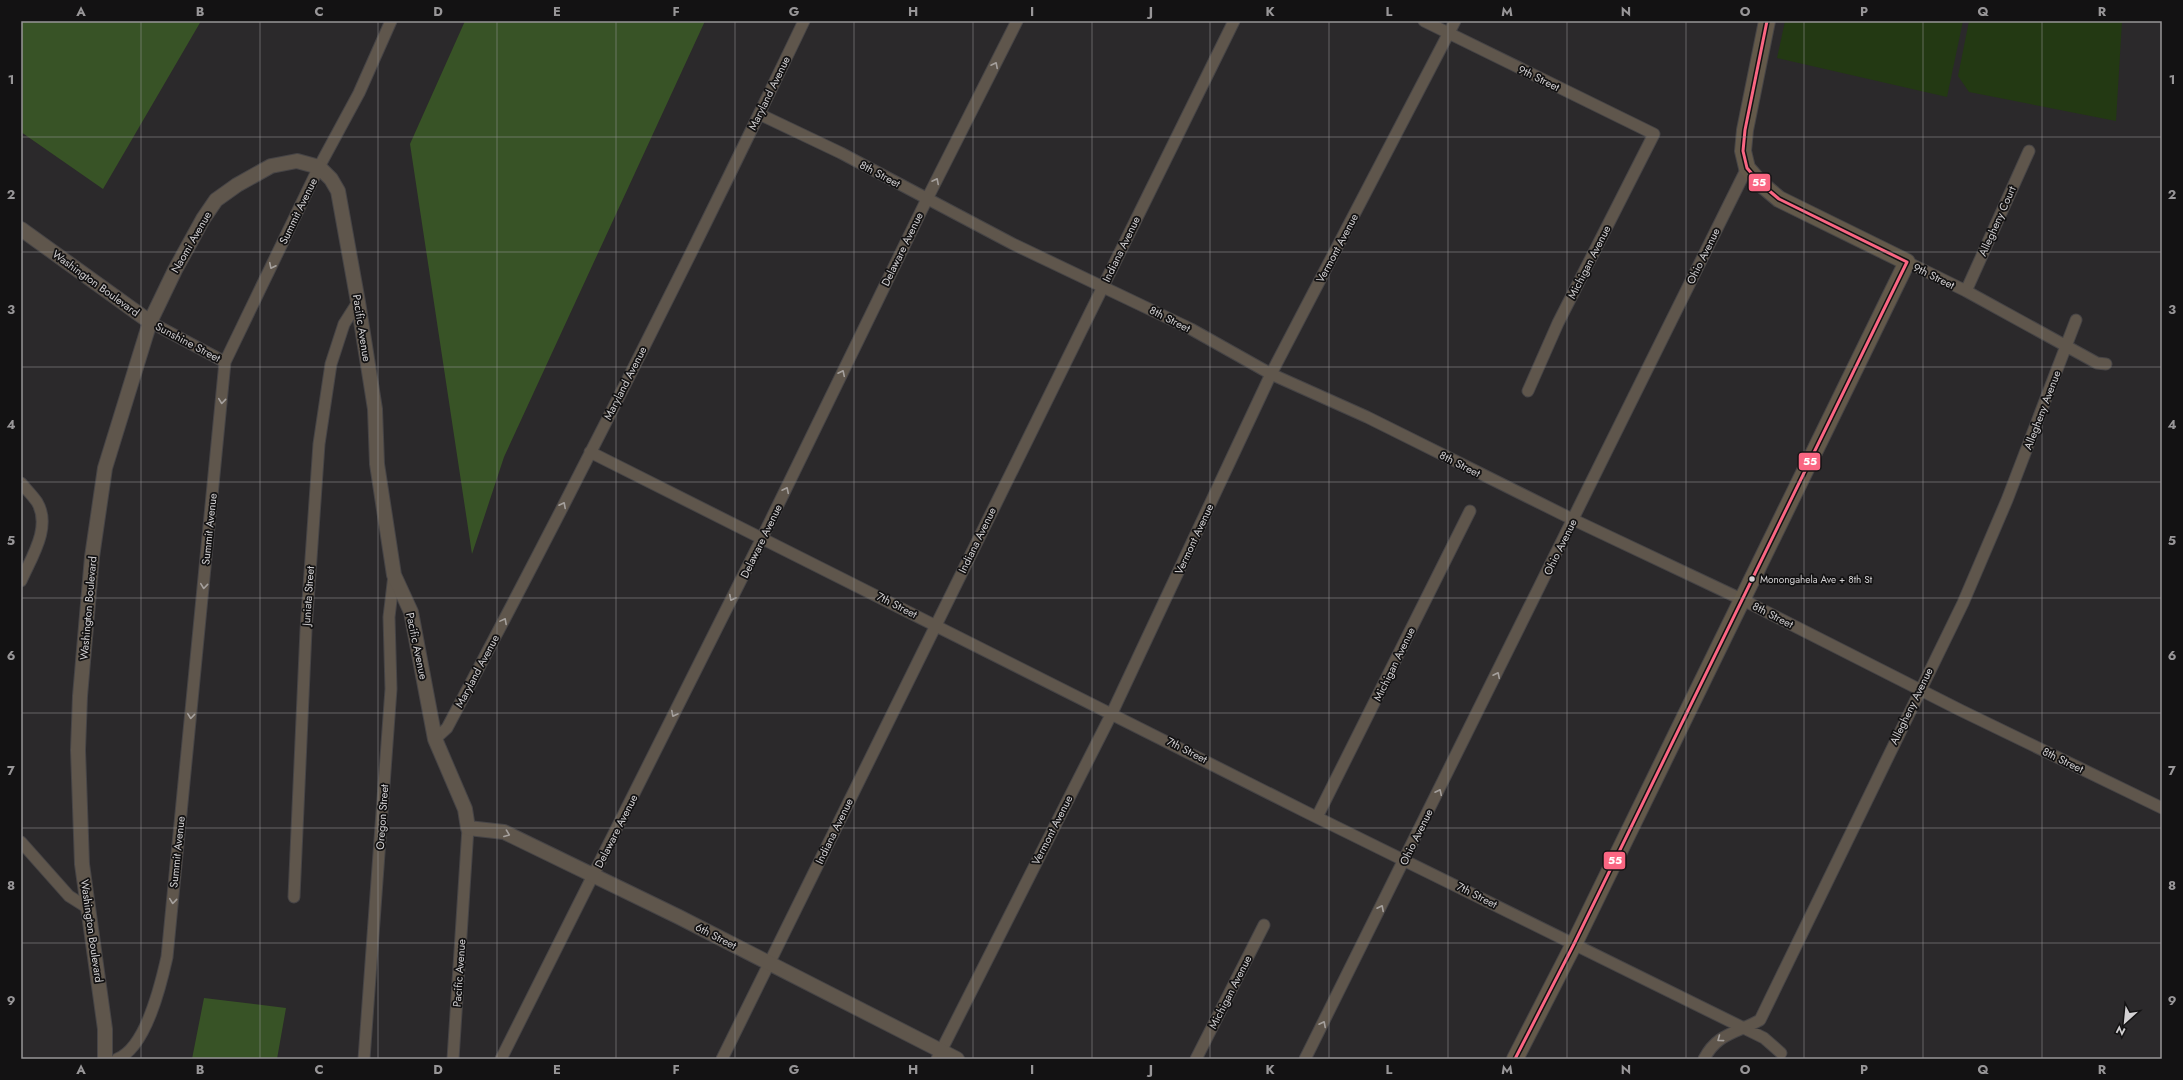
<svg xmlns="http://www.w3.org/2000/svg" width="2183" height="1080" viewBox="0 0 2183 1080" font-family="Jost,sans-serif">
	<style>
		.green { fill: #233913 }
		.forest { fill: #385326 }
		.lines { fill: none; stroke-linecap: round; stroke-linejoin: round }
		.minor-casing { stroke: #464446; stroke-width: 13 }
		.tertiary-casing { stroke: #464446; stroke-width: 16 }
		.secondary-casing { stroke: #464446; stroke-width: 18 }
		.minor { stroke: #5f564c; stroke-width: 11 }
		.tertiary { stroke: #5f564c; stroke-width: 14 }
		.secondary { stroke: #63594a; stroke-width: 16 }
		.bus-1-casing { stroke: #131213; stroke-width: 6 }
		.bus-1 { stroke: #fa6682; stroke-width: 3 }
		.oneway { stroke: #a5a09d }
		.grid { fill: none; stroke: #989698; stroke-width: 1; stroke-opacity: 0.55 }
		.bus-dot { fill: #d3d1d3; stroke: #131213; stroke-width: 1.5 }
		.labels { text-anchor: middle; stroke-width: 3.5; stroke-linejoin: round; paint-order: stroke }
		.bus-label { font-size: 10px; fill: #d3d1d3; stroke: #131213; text-anchor: start }
		.street-label { font-size: 11px; fill: #d3d1d3; stroke: #131213 }
		.line-badge { stroke: #131213; stroke-width: 1.5 }
		.badge-label { font-size: 11px; text-anchor: middle; font-weight: bold; fill: #fff }
		.neatline { fill: none; stroke: #989698; stroke-width: 1.5 }
		.grid-label { font-size: 13px; text-anchor: middle; font-weight: bold; fill: #989698 }
	</style>
	<rect width="100%" height="100%" fill="#2b292b"/>
	<path class="green" d="M1785,21H1963L1947,97L1777,58Z
		M1969,21H2122L2116,121L1969,92L1958,76Z"/>
	<path class="forest" d="M21,21H201L103,189L21,132Z
		M465,21H705L504,457L472,554L410,144Z
		M204,998L286,1008L277,1059H192Z"/>
	<g class="lines">
		<g class="minor-casing">
			<path id="minor" d="M1424,21L1654,134L1558,323L1528,391
				M759,114L841,153L1013,244L1191,329L1271,374L1367,417L1574,520L1741,599L1960,710L2162,808
				M1907,262L1966,291L2097,363L2106,364
				M1966,291L2029,151
				M150,322L225,362
				M590,452L1306,812L1764,1038L1781,1053
				M21,483C26,489 33,496 37,502C52,527 31,558 21,581
				M435,739L447,728C571,495 690,259 804,21
				M1317,817L1470,511
				M21,842L69,896L88,908
				M294,897L306,630L319,444L331,364L344,324L358,302
				M117,1059C146,1048 161,984 167,957L225,362L319,167L359,93L391,21
				M364,1059L391,689L389,617L394,575
				M453,1059L468,828
				M501,1059L762,538L927,199L1017,21
				M722,1059L1234,21
				M937,1059L1112,713L1271,374L1455,21
				M1196,1059L1264,925
				M1305,1059L1747,168
				M1704,1059C1717,1033 1737,1033 1760,1020L1963,603L2007,500L2076,320"/>
		</g>
		<g class="tertiary-casing">
			<path id="tertiary" d="M21,229L150,322
				M105,1059V1029L82,864L78,750L80,696L92,557L105,468L150,322L175,270L203,219L216,200L237,185L271,166L297,161L319,167L331,179L338,191L358,302L375,409L377,464L394,575L411,612L435,739L465,809L468,828L504,832L679,917L957,1059"/>
		</g>
		<g class="secondary-casing">
			<path id="secondary" d="M1515,1059L1574,944L1907,262L1779,199L1760,183L1747,168L1743,151L1745,130L1767,21"/>
		</g>
		<use href="#minor" class="minor"/>
		<use href="#tertiary" class="tertiary"/>
		<use href="#secondary" class="secondary"/>
		<g class="bus-1-casing">
			<path id="bus-1" d="M1767,21L1745,130L1743,151L1747,168L1760,183L1779,199L1907,262
				M1515,1059L1574,944L1907,262"/>
		</g>
		<use href="#bus-1" class="bus-1"/>
	</g>
	<defs><path id="oneway-chevron" d="M-2-3.5L2.5 0L-2 3.5" fill="none" stroke-width="1.6" stroke-linecap="round" stroke-linejoin="round"/></defs>
	<g class="oneway">
		<use href="#oneway-chevron" transform="translate(995 65) rotate(-63)"/>
		<use href="#oneway-chevron" transform="translate(936 181) rotate(-63)"/>
		<use href="#oneway-chevron" transform="translate(272 266) rotate(116)"/>
		<use href="#oneway-chevron" transform="translate(842 373) rotate(-64)"/>
		<use href="#oneway-chevron" transform="translate(222 401) rotate(96)"/>
		<use href="#oneway-chevron" transform="translate(786 490) rotate(-64)"/>
		<use href="#oneway-chevron" transform="translate(563 505) rotate(-63)"/>
		<use href="#oneway-chevron" transform="translate(204 586) rotate(96)"/>
		<use href="#oneway-chevron" transform="translate(732 598) rotate(117)"/>
		<use href="#oneway-chevron" transform="translate(504 621) rotate(-62)"/>
		<use href="#oneway-chevron" transform="translate(1497 675) rotate(-64)"/>
		<use href="#oneway-chevron" transform="translate(674 714) rotate(117)"/>
		<use href="#oneway-chevron" transform="translate(191 716) rotate(96)"/>
		<use href="#oneway-chevron" transform="translate(1439 792) rotate(-64)"/>
		<use href="#oneway-chevron" transform="translate(507 834) rotate(21)"/>
		<use href="#oneway-chevron" transform="translate(173 901) rotate(96)"/>
		<use href="#oneway-chevron" transform="translate(1381 908) rotate(-63)"/>
		<use href="#oneway-chevron" transform="translate(1323 1024) rotate(-63)"/>
		<use href="#oneway-chevron" transform="translate(1720 1039) rotate(143)"/>
	</g>
	<path class="grid" d="M141,21V1059M260,21V1059M378,21V1059M497,21V1059M616,21V1059M735,21V1059M854,21V1059M973,21V1059M1092,21V1059M1210,21V1059M1329,21V1059M1448,21V1059M1567,21V1059M1686,21V1059M1804,21V1059M1923,21V1059M2042,21V1059M21,137H2162M21,252H2162M21,367H2162M21,482H2162M21,598H2162M21,713H2162M21,828H2162M21,943H2162"/>
	<circle class="bus-dot" cx="1752" cy="579" r="3.5"/>
	<g class="labels">
		<g class="bus-label">
			<text x="1760" y="583">Monongahela Ave + 8th St</text>
		</g>
		<g class="street-label">
			<text transform="translate(1539 78) rotate(26)" y="4">9th Street</text>
			<text transform="translate(769 93) rotate(-64)" y="4">Maryland Avenue</text>
			<text transform="translate(880 174) rotate(28)" y="4">8th Street</text>
			<text transform="translate(298 211) rotate(-64)" y="4">Summit Avenue</text>
			<text transform="translate(1997 221) rotate(-66)" y="4">Allegheny Court</text>
			<text transform="translate(191 242) rotate(-60)" y="4">Naomi Avenue</text>
			<text transform="translate(1337 248) rotate(-62)" y="4">Vermont Avenue</text>
			<text transform="translate(902 249) rotate(-64)" y="4">Delaware Avenue</text>
			<text transform="translate(1121 249) rotate(-64)" y="4">Indiana Avenue</text>
			<text transform="translate(1703 256) rotate(-64)" y="4">Ohio Avenue</text>
			<text transform="translate(1589 262) rotate(-63)" y="4">Michigan Avenue</text>
			<text transform="translate(1934 276) rotate(26)" y="4">9th Street</text>
			<text transform="translate(96 283) rotate(36)" y="4">Washington Boulevard</text>
			<text transform="translate(1170 319) rotate(27)" y="4">8th Street</text>
			<text transform="translate(362 328) rotate(81)" y="4">Pacific Avenue</text>
			<text transform="translate(188 342) rotate(28)" y="4">Sunshine Street</text>
			<text transform="translate(625 383) rotate(-63)" y="4">Maryland Avenue</text>
			<text transform="translate(2042 410) rotate(-69)" y="4">Allegheny Avenue</text>
			<text transform="translate(1460 464) rotate(27)" y="4">8th Street</text>
			<text transform="translate(209 529) rotate(-84)" y="4">Summit Avenue</text>
			<text transform="translate(1194 539) rotate(-65)" y="4">Vermont Avenue</text>
			<text transform="translate(977 540) rotate(-64)" y="4">Indiana Avenue</text>
			<text transform="translate(761 541) rotate(-64)" y="4">Delaware Avenue</text>
			<text transform="translate(1560 547) rotate(-64)" y="4">Ohio Avenue</text>
			<text transform="translate(308 596) rotate(-86)" y="4">Juniata Street</text>
			<text transform="translate(897 605) rotate(27)" y="4">7th Street</text>
			<text transform="translate(88 608) rotate(-85)" y="4">Washington Boulevard</text>
			<text transform="translate(1773 615) rotate(27)" y="4">8th Street</text>
			<text transform="translate(417 646) rotate(78)" y="4">Pacific Avenue</text>
			<text transform="translate(1394 664) rotate(-64)" y="4">Michigan Avenue</text>
			<text transform="translate(477 671) rotate(-62)" y="4">Maryland Avenue</text>
			<text transform="translate(1911 706) rotate(-64)" y="4">Allegheny Avenue</text>
			<text transform="translate(1187 750) rotate(27)" y="4">7th Street</text>
			<text transform="translate(2063 760) rotate(26)" y="4">8th Street</text>
			<text transform="translate(382 817) rotate(-86)" y="4">Oregon Street</text>
			<text transform="translate(1052 830) rotate(-63)" y="4">Vermont Avenue</text>
			<text transform="translate(616 831) rotate(-63)" y="4">Delaware Avenue</text>
			<text transform="translate(834 831) rotate(-64)" y="4">Indiana Avenue</text>
			<text transform="translate(1416 837) rotate(-64)" y="4">Ohio Avenue</text>
			<text transform="translate(177 852) rotate(-84)" y="4">Summit Avenue</text>
			<text transform="translate(1477 895) rotate(27)" y="4">7th Street</text>
			<text transform="translate(92 931) rotate(82)" y="4">Washington Boulevard</text>
			<text transform="translate(716 936) rotate(27)" y="4">6th Street</text>
			<text transform="translate(459 973) rotate(-86)" y="4">Pacific Avenue</text>
			<text transform="translate(1230 992) rotate(-63)" y="4">Michigan Avenue</text>
		</g>
	</g>
	<g class="line-badge">
		<rect x="1748" y="173" width="23" height="19" rx="4" fill="#fa6682"/>
		<rect x="1798" y="452" width="23" height="19" rx="4" fill="#fa6682"/>
		<rect x="1603" y="851" width="23" height="19" rx="4" fill="#fa6682"/>
	</g>
	<g class="badge-label">
		<text x="1759" y="186">55</text>
		<text x="1810" y="465">55</text>
		<text x="1615" y="864">55</text>
	</g>
	<rect width="2183" height="1080" fill="none" stroke="#131213" stroke-width="44"/>
	<g transform="translate(2125 1022) rotate(207)" stroke="#131213" stroke-width="3" paint-order="stroke">
	<path d="M0-3L7 15L0 10L-7 15Z" fill="#d3d1d3"/>
	<text y="-6" font-size="11" font-weight="bold" text-anchor="middle" fill="#d3d1d3">N</text>
	</g>
	<rect x="22" y="22" width="2139" height="1036" class="neatline"/>
	<g class="grid-label">
		<text x="81" y="16">A</text>
		<text x="200" y="16">B</text>
		<text x="319" y="16">C</text>
		<text x="438" y="16">D</text>
		<text x="557" y="16">E</text>
		<text x="676" y="16">F</text>
		<text x="794" y="16">G</text>
		<text x="913" y="16">H</text>
		<text x="1032" y="16">I</text>
		<text x="1151" y="16">J</text>
		<text x="1270" y="16">K</text>
		<text x="1389" y="16">L</text>
		<text x="1507" y="16">M</text>
		<text x="1626" y="16">N</text>
		<text x="1745" y="16">O</text>
		<text x="1864" y="16">P</text>
		<text x="1983" y="16">Q</text>
		<text x="2102" y="16">R</text>
		<text x="11" y="84">1</text>
		<text x="2172" y="84">1</text>
		<text x="11" y="199">2</text>
		<text x="2172" y="199">2</text>
		<text x="11" y="314">3</text>
		<text x="2172" y="314">3</text>
		<text x="11" y="429">4</text>
		<text x="2172" y="429">4</text>
		<text x="11" y="545">5</text>
		<text x="2172" y="545">5</text>
		<text x="11" y="660">6</text>
		<text x="2172" y="660">6</text>
		<text x="11" y="775">7</text>
		<text x="2172" y="775">7</text>
		<text x="11" y="890">8</text>
		<text x="2172" y="890">8</text>
		<text x="11" y="1005">9</text>
		<text x="2172" y="1005">9</text>
		<text x="81" y="1074">A</text>
		<text x="200" y="1074">B</text>
		<text x="319" y="1074">C</text>
		<text x="438" y="1074">D</text>
		<text x="557" y="1074">E</text>
		<text x="676" y="1074">F</text>
		<text x="794" y="1074">G</text>
		<text x="913" y="1074">H</text>
		<text x="1032" y="1074">I</text>
		<text x="1151" y="1074">J</text>
		<text x="1270" y="1074">K</text>
		<text x="1389" y="1074">L</text>
		<text x="1507" y="1074">M</text>
		<text x="1626" y="1074">N</text>
		<text x="1745" y="1074">O</text>
		<text x="1864" y="1074">P</text>
		<text x="1983" y="1074">Q</text>
		<text x="2102" y="1074">R</text>
	</g>
</svg>
